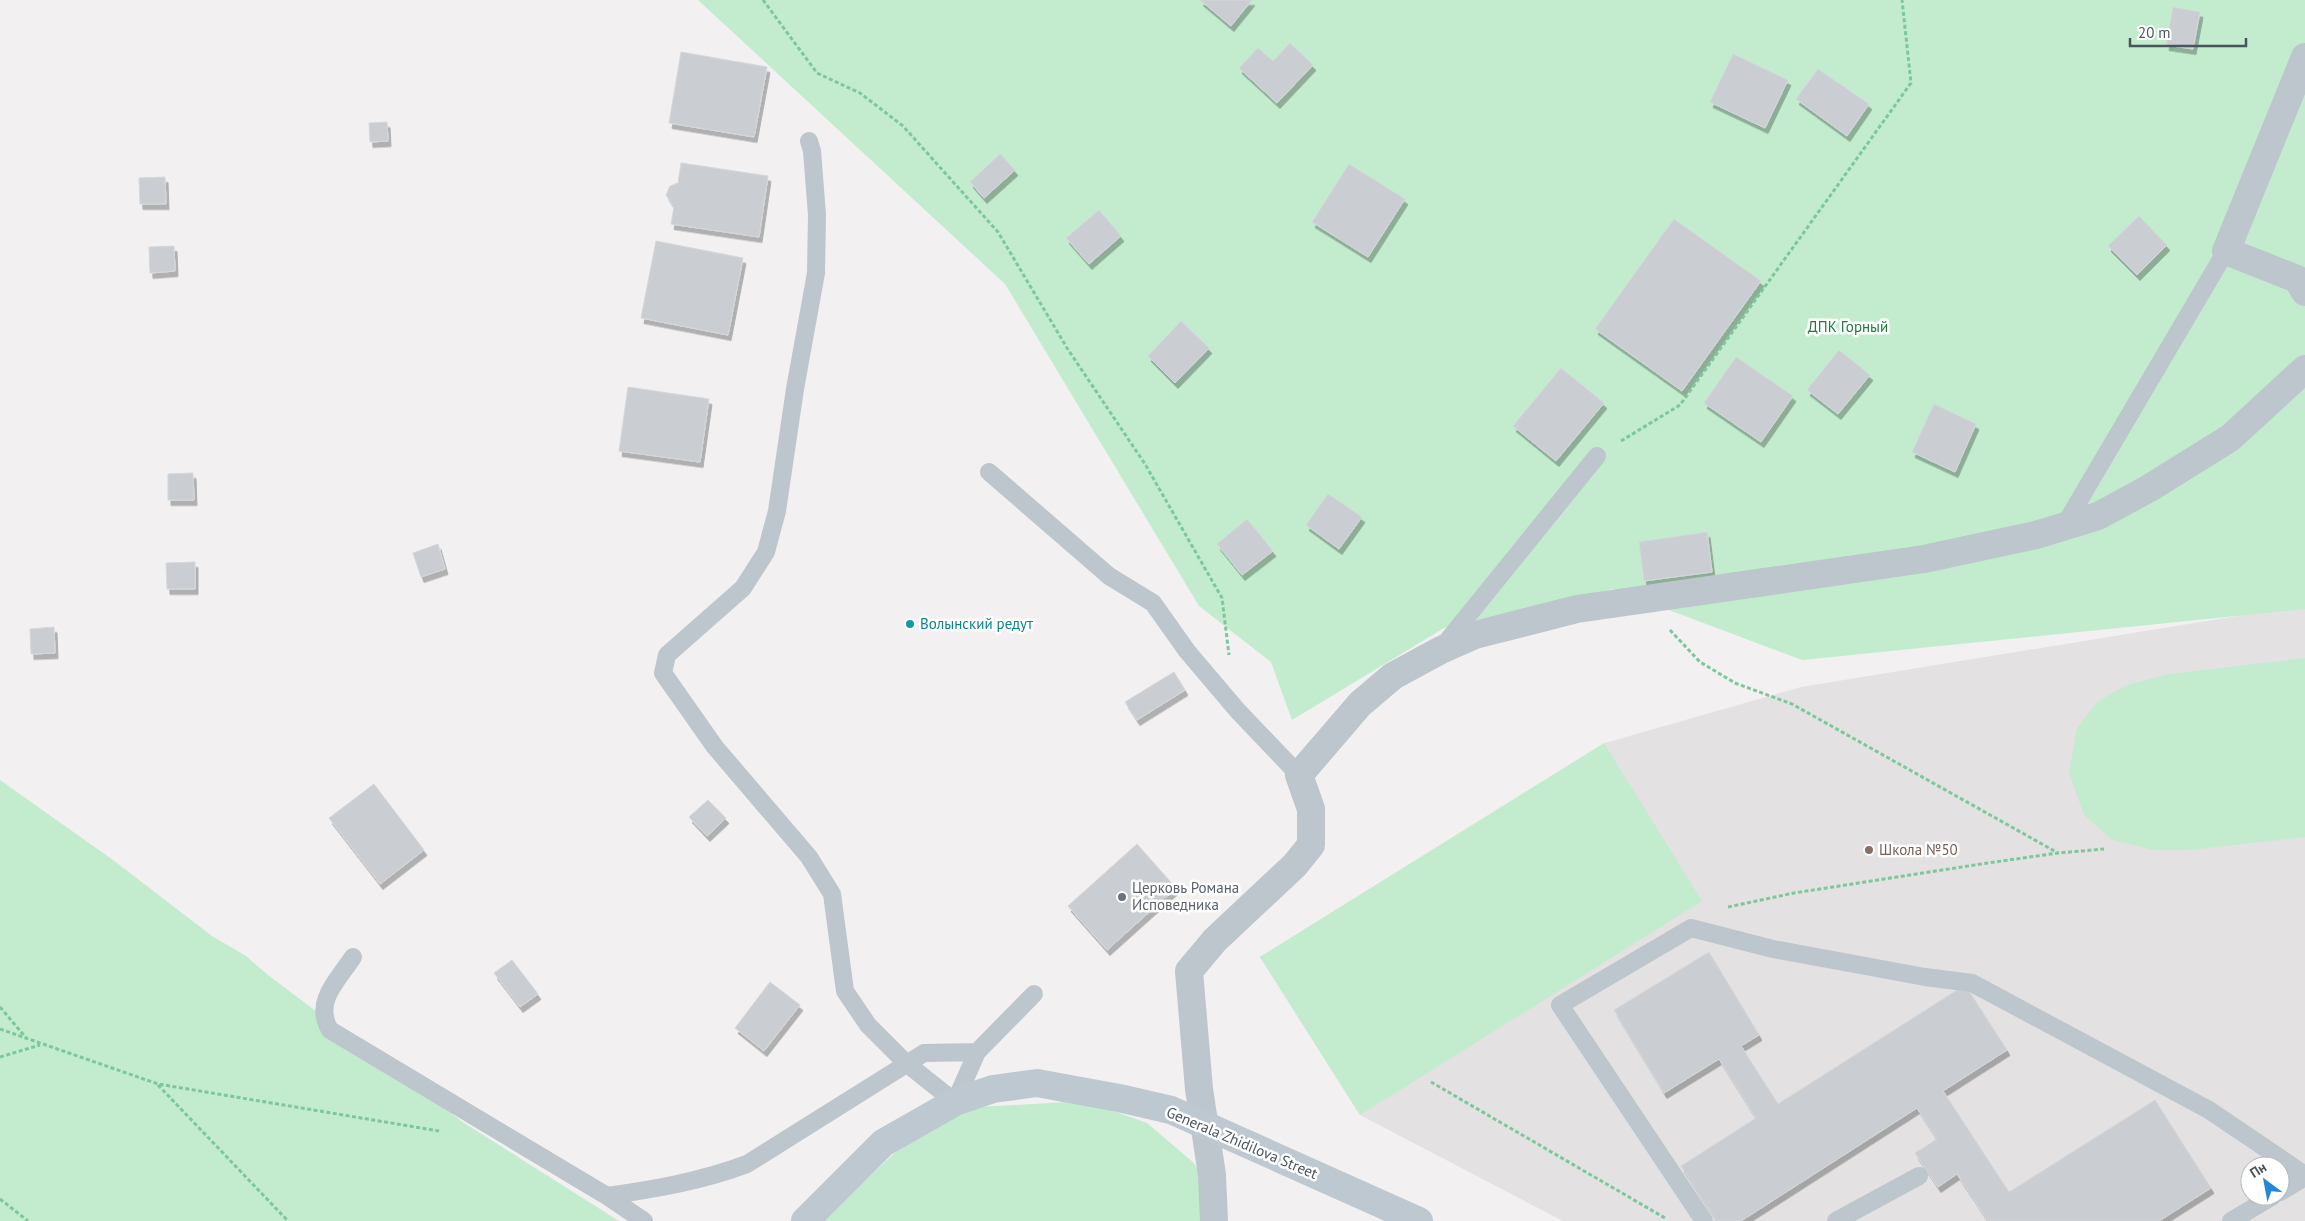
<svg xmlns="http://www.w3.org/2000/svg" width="2305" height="1221" viewBox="0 0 2305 1221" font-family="'PT Sans',sans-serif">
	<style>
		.education { fill: #e3e1e1; fill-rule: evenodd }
		.green { fill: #c2eccd }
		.building { fill: #caced2; stroke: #d4d7db; filter: url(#shadow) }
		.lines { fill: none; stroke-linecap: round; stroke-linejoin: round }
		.path { stroke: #7cc89a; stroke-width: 3; stroke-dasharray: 4 2.5; stroke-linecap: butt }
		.lane { stroke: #bcc6cc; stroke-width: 18 }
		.street { stroke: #bcc6cc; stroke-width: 28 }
		.secondary { stroke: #bdc8d0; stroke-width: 28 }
		.culture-dot { fill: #0f9aa8; stroke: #fff; stroke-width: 2 }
		.education-dot { fill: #8d6e63; stroke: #fff; stroke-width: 2 }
		.worship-dot { fill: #6b7280; stroke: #fff; stroke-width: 2 }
		.labels { text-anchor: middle; stroke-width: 5; stroke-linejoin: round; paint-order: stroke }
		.park-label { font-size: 15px; fill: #1d7a41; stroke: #fff }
		.culture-label { font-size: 15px; fill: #0d838f; stroke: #fff; text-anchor: start }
		.education-label { font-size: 15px; fill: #785e54; stroke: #fff; text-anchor: start }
		.worship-label { font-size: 15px; fill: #5b616d; stroke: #fff; text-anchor: start }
		.street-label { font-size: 15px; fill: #49555c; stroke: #fff }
	</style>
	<defs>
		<filter id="shadow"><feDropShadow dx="3" dy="5.5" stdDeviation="0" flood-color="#0004"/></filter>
	</defs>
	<rect width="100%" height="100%" fill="#f2f0f0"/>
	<path class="education" d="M2305,605V1221H1563L1360,1115L1260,957L1605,743L1801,687ZM2250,1166H2280V1196H2250Z"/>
	<path class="green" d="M698,0H2305V609L1802,660L1613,589L1444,628L1292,720L1271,662L1199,606L1005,284Z
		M2305,658V837L2189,850H2154L2112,840L2084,815L2069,772L2077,728L2097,702L2127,685L2170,674Z
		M1604,743L1702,901L1360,1115L1260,957Z
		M0,780L113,860L212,936L246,956L268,975L464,1123L619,1221H0Z
		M1085,1101L1147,1123L1194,1163L1218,1209L1217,1221H821L913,1136L962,1108Z"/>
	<path class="building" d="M1200,0H1252L1231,26Z
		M2173,7L2200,12L2193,49L2166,45Z
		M1290,43L1313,65L1277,103L1239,68L1258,48L1273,61Z
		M681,52L767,67L754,137L669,123Z
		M1733,54L1788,80L1765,128L1710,102Z
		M1818,69L1869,104L1847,136L1796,99Z
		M387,122L388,141L370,142L369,123Z
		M1000,154L1015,170L984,198L970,182Z
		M681,163L768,176L759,237L671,224L674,207L666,195L670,186L678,183Z
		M1349,164L1405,199L1368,257L1312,222Z
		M165,177L166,204H140L139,178Z
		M1099,210L1121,236L1089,264L1066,238Z
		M2139,216L2167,245L2137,275L2108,246Z
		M1674,219L1761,281L1682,391L1595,329Z
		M656,241L743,258L728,335L641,318Z
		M174,246L175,271L150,273L149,247Z
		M1181,321L1209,348L1175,383L1148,356Z
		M1839,350L1870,375L1838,414L1807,390Z
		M1736,357L1793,396L1761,442L1704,403Z
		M1561,368L1604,403L1556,461L1513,426Z
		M628,387L709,399L700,462L619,451Z
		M1934,404L1976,424L1955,472L1912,452Z
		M193,473L194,500H168V474Z
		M1328,494L1362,517L1339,549L1306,525Z
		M1247,519L1273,551L1242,575L1217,544Z
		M1707,532L1712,572L1644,581L1639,542Z
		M438,544L445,569L421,577L413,553Z
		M195,562V589H167L166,563Z
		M54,627L55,653L31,654L30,629Z
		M1174,672L1185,690L1137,720L1125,702Z
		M374,784L424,850L380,884L329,818Z
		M708,800L726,818L707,836L689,817Z
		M1137,844L1176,888L1107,950L1068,906Z
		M1709,952L1759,1035L1741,1046L1778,1104L1965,985L2007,1050L1943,1091L2009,1192L2155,1100L2211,1188L2159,1221H1988L1957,1174L1938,1187L1915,1153L1937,1139L1917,1108L1741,1221H1717L1681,1166L1756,1118L1719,1059L1664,1093L1614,1010Z
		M512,960L538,994L520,1007L494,973Z
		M770,982L800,1005L764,1051L735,1028Z"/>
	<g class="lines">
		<path class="path" d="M763,0L817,73L860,93L903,126L998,232L1067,348L1145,464L1222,598L1229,655
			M1621,441L1680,405L1911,83L1902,0
			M1670,630L1700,662L1735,683L1792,704L2058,853
			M1728,907L1794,893L1981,864L2058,853L2104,849
			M0,1007L27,1039
			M0,1029L158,1084L439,1131
			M0,1057L40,1045
			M1431,1082L1665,1218
			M158,1085L288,1221
			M0,1199L28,1221"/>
		<path class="lane" d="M809,141L812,151L817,215L816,273L795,389L777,511L766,552L743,588L667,655L663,673L715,747L809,857L832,894L845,991L868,1025L906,1063L955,1102L977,1052L1034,994
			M989,472L1109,576L1153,603L1187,651L1237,710L1299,775
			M2064,526L2226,251
			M1444,645L1597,456
			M353,957C338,980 313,1002 330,1030L607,1196L644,1221
			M2280,1192L2305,1177
			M607,1196C655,1189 702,1181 747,1164L924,1053L977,1052
			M1704,1221L1560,1005L1691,928L1773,949L1925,977L1972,983L2209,1110L2305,1175
			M1836,1221L1919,1176
			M2231,1221L2273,1196"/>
		<path class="street" d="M2305,57L2226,251L2297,279L2305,292
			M1214,1221L1212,1175L1199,1089L1189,971L1215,940L1295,865L1311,845V809L1299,775L1360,704L1393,676L1441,650L1475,635L1577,609L1924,559L2036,535L2098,516L2148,489L2230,438L2305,369"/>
		<path class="secondary" d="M805,1221L883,1143L955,1102L993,1089L1037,1083L1119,1098L1171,1110L1419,1221"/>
	</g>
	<circle class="culture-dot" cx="910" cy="624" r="5"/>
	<circle class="education-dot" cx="1869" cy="850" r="5"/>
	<circle class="worship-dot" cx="1122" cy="897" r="5"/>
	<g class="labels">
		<g class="park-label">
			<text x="1848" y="332">ДПК Горный</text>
		</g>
		<g class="culture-label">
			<text x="920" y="629">Волынский редут</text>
		</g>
		<g class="education-label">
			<text x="1879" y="855">Школа №50</text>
		</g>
		<g class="worship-label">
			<text x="1132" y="893">Церковь Романа<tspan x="1132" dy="17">Исповедника</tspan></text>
		</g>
		<g class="street-label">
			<text transform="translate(1242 1143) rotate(23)" y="5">Generala Zhidilova Street</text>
		</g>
	</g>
	<g transform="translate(2265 1181) rotate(328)"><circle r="24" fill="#ffffff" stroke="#b6bbbe"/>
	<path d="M0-4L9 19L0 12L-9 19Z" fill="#2587d7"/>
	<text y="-8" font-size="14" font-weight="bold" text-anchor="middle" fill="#49555c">Пн</text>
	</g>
	<path d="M2130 38v8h116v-8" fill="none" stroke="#49555c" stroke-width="2.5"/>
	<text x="2138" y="38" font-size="15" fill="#49555c" stroke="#ffffff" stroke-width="4" paint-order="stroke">20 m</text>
</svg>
